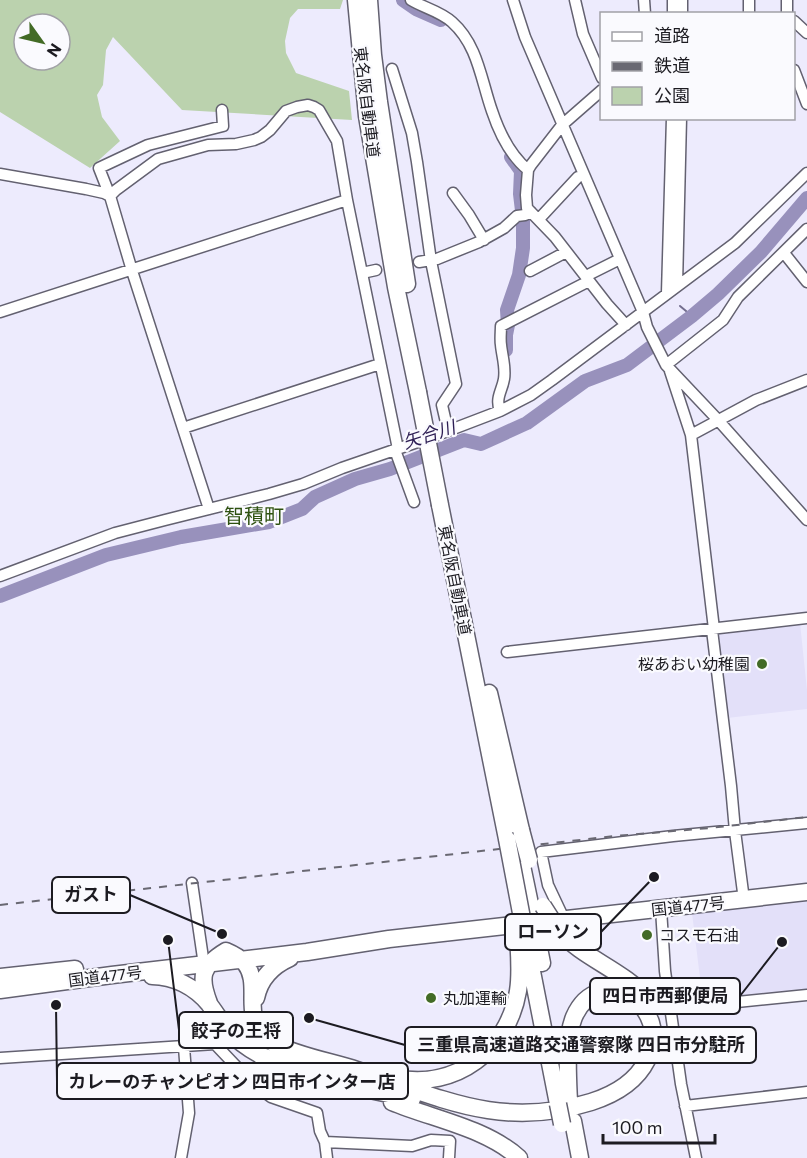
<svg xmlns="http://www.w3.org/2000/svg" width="807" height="1158" viewBox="0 0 807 1158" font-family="Commissioner,'Noto Sans JP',sans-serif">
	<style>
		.built { fill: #e3e0f9 }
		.green { fill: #bbd2ae; fill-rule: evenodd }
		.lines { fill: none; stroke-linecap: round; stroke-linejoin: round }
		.stream { stroke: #736e8e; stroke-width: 2 }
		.river { stroke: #9891bc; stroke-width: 14 }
		.minor-casing { stroke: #636170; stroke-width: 13 }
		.highway-casing { stroke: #636170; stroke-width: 19 }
		.minor { stroke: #fff; stroke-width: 10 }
		.highway { stroke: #fff; stroke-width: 16 }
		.rail { stroke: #696872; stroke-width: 2; stroke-dasharray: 8 8; stroke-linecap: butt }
		.highway-bridge-casing { stroke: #636170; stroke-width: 19; stroke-linecap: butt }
		.highway-bridge { stroke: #fff; stroke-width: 16 }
		.poi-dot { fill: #436b26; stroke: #fafafe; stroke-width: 2 }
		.labels { text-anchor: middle; stroke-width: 4.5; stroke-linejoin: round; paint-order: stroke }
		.street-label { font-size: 16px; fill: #1c1b21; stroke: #fafafe }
		.poi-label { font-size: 16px; fill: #1c1b21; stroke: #fafafe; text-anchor: start }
		.water-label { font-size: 18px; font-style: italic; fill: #2c1d53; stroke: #fafafe }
		.quarter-label { font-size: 20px; fill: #2e5110; stroke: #fafafe }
		.leader { fill: none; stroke: #1c1b21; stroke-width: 2 }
		.callout-dot { fill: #1c1b21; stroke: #fafafe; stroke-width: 2 }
		.callout { fill: #fafafe; stroke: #1c1b21; stroke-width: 2 }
		.callout-label { font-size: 18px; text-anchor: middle; font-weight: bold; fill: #1c1b21 }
	</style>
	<rect width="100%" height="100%" fill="#edebfd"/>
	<path class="built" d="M800,623L807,690V709L727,718L717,637L721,631Z
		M807,900V992L703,1002L692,913Z"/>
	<path class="green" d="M0,0H343L340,9H298L290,18L285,41L286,53L296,73L349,91L352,120L182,110L113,37L106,50L103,85L97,95L102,117L120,141L90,168L0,112ZM24,24H60V60H24Z"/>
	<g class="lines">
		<path class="stream" d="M680,306L692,316"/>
		<path class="river" d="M403,0L416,9L441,20
			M506,350V335L508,325L507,310L519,275L523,248V219L520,194L521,171L511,157
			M0,596L106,555L181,537L269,522L302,509L315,497L355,479L390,469L464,440L481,444L527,423L585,381L627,365L692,316L718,294L761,252L807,198"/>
		<g class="minor-casing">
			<path id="minor" d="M411,0C424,8 440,11 452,22C478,45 481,80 492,111C499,132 511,156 528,170
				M513,0L525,37L643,312L647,327L666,365L718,420L807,520
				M575,0L583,34L602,78
				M644,0L645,14
				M673,0V14
				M682,0V14
				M749,0V14
				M787,14V0
				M794,21L807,33
				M392,69L412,133L417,162L431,261L456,384L442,405L448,431
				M794,70L807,104
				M602,90L562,125L531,165L528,170L526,195L527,208L555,237L607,304L626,325
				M0,174L86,189L104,193L110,196
				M453,193L469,215L484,240
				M110,196L116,190L158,159L208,145L236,144L254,140L261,137L270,130L286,111L297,107L308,105L314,107L319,110L337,141L347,200
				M539,219L578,177
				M784,253L807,282
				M419,262L437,259L479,242L504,228L517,216L525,215L531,212
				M530,271L566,252
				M362,273L376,270
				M586,278L590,274L620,259
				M677,285L681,118
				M667,293L672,118
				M0,312L347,200L398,449
				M666,365L723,320L738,297L807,229
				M670,371L691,435L714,629
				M500,411C495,398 502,391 504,379C506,367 502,356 501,345C500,339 501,332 501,326L589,281
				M183,428L380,364
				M691,435L756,400L807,380
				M395,450L414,502
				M209,509L133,274L110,196L99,168L148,145L223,126L222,110
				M0,576L115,533L165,520L269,494L303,484L342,468L432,437L500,411L531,395L552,380L735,243L807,173
				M712,630L731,786L735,831L744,900
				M507,652L807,618
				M192,883L204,965
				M661,909L665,971L681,1084L696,1158
				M564,919L548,885L541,852L673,836L807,823
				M671,1008L698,1006L807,995
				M0,1058L215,1044L252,1083L271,1097L317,1113L320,1131L325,1142L412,1146L431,1140L450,1141L449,1158
				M685,1106L807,1092
				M325,1142L327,1158
				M181,1158L189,1113L184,1047"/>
		</g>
		<g class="highway-casing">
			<path id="highway" d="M356,0L367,116L396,287L418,392
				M369,0L373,55L379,102L407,284
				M440,505L507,839
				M489,693L521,830
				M521,861L531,909
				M559,931C584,959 623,970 648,999
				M536,933L542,963
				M527,946L558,1104
				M152,976C174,976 195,987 209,1004C216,1013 221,1022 229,1031C238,1042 249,1049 262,1056L360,1089
				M0,977L75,969
				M0,990L112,975L307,952L389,939L807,892
				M256,998C260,978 272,966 290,958
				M209,1003C199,977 201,966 226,951C233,954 240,958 245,963C264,987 236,1022 275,1044C298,1056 333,1062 357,1070C441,1098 501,1130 591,1102C613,1095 636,1082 647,1060C675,1006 599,960 574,1017C565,1039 568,1078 569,1102
				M396,1078C456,1090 508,1050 518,991C521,973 519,954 518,935
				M351,1086L412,1099
				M392,1102C433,1119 486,1128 519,1158
				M573,1121L580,1158"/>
		</g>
		<use href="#minor" class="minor"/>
		<use href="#highway" class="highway"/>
		<path class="rail" d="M0,905L615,836L710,828L807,817"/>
		<g class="highway-bridge-casing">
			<path id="highway-bridge" d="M418,392L440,505
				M521,830L529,860
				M507,839L525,934
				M543,906L559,931
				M558,1104L562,1124"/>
		</g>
		<use href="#highway-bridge" class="highway-bridge"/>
	</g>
	<g class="poi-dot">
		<circle cx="762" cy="664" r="6"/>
		<circle cx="647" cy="935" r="6"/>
		<circle cx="431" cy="998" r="6"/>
	</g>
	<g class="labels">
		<g class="street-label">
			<text transform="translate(367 102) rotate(83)" y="6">東名阪自動車道</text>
			<text transform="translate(455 580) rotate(79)" y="6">東名阪自動車道</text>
			<text transform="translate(688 906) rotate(-6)" y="6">国道477号</text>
			<text transform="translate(105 976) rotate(-7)" y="6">国道477号</text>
		</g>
		<g class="poi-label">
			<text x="750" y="670" text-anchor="end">桜あおい幼稚園</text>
			<text x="659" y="941">コスモ石油</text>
			<text x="443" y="1004">丸加運輸</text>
		</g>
		<g class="water-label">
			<text transform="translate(429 435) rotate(-18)" y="6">矢合川</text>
		</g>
		<g class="quarter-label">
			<text x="254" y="523">智積町</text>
		</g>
	</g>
	<path class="leader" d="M222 934L130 895M654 877L601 932M782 942L740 996M168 940L179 1030M309 1018L405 1045M56 1005L57 1081"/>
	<g class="callout-dot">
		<circle cx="222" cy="934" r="6"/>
		<circle cx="654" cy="877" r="6"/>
		<circle cx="782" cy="942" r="6"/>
		<circle cx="168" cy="940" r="6"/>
		<circle cx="309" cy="1018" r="6"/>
		<circle cx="56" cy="1005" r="6"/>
	</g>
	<g class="callout">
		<rect x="52" y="877" width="78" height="36" rx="6"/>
		<rect x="505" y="914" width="96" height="36" rx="6"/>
		<rect x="590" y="978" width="150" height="36" rx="6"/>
		<rect x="179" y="1012" width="114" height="36" rx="6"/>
		<rect x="405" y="1027" width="351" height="36" rx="6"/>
		<rect x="57" y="1063" width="351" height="36" rx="6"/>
	</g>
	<g class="callout-label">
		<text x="91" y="901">ガスト</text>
		<text x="553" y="938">ローソン</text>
		<text x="665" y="1002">四日市西郵便局</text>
		<text x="236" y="1037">餃子の王将</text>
		<text x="581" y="1051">三重県高速道路交通警察隊 四日市分駐所</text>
		<text x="232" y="1088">カレーのチャンピオン 四日市インター店</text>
	</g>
	<rect x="600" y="12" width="195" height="108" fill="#fafafe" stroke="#a1a1a6" stroke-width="1.5"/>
	<rect x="612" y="32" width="30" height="9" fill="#ffffff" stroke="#a1a1a6" stroke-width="1.5"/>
	<text x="654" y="42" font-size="18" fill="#1c1b21">道路</text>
	<rect x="612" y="62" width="30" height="9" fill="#696872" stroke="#a1a1a6" stroke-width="1.5"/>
	<text x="654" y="72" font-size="18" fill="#1c1b21">鉄道</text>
	<rect x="612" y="87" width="30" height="18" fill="#bbd2ae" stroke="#a1a1a6" stroke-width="1.5"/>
	<text x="654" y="102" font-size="18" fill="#1c1b21">公園</text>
	<g transform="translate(42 42) rotate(124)"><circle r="28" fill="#fafafe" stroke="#a1a1a6" stroke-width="1.5"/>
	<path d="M0-4.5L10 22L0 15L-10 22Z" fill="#436b26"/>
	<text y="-9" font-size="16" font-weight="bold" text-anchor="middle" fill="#1c1b21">N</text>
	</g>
	<path d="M603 1134v9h112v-9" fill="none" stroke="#1c1b21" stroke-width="3"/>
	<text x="612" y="1134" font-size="18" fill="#1c1b21" stroke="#fafafe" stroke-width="4.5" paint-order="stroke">100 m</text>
</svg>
